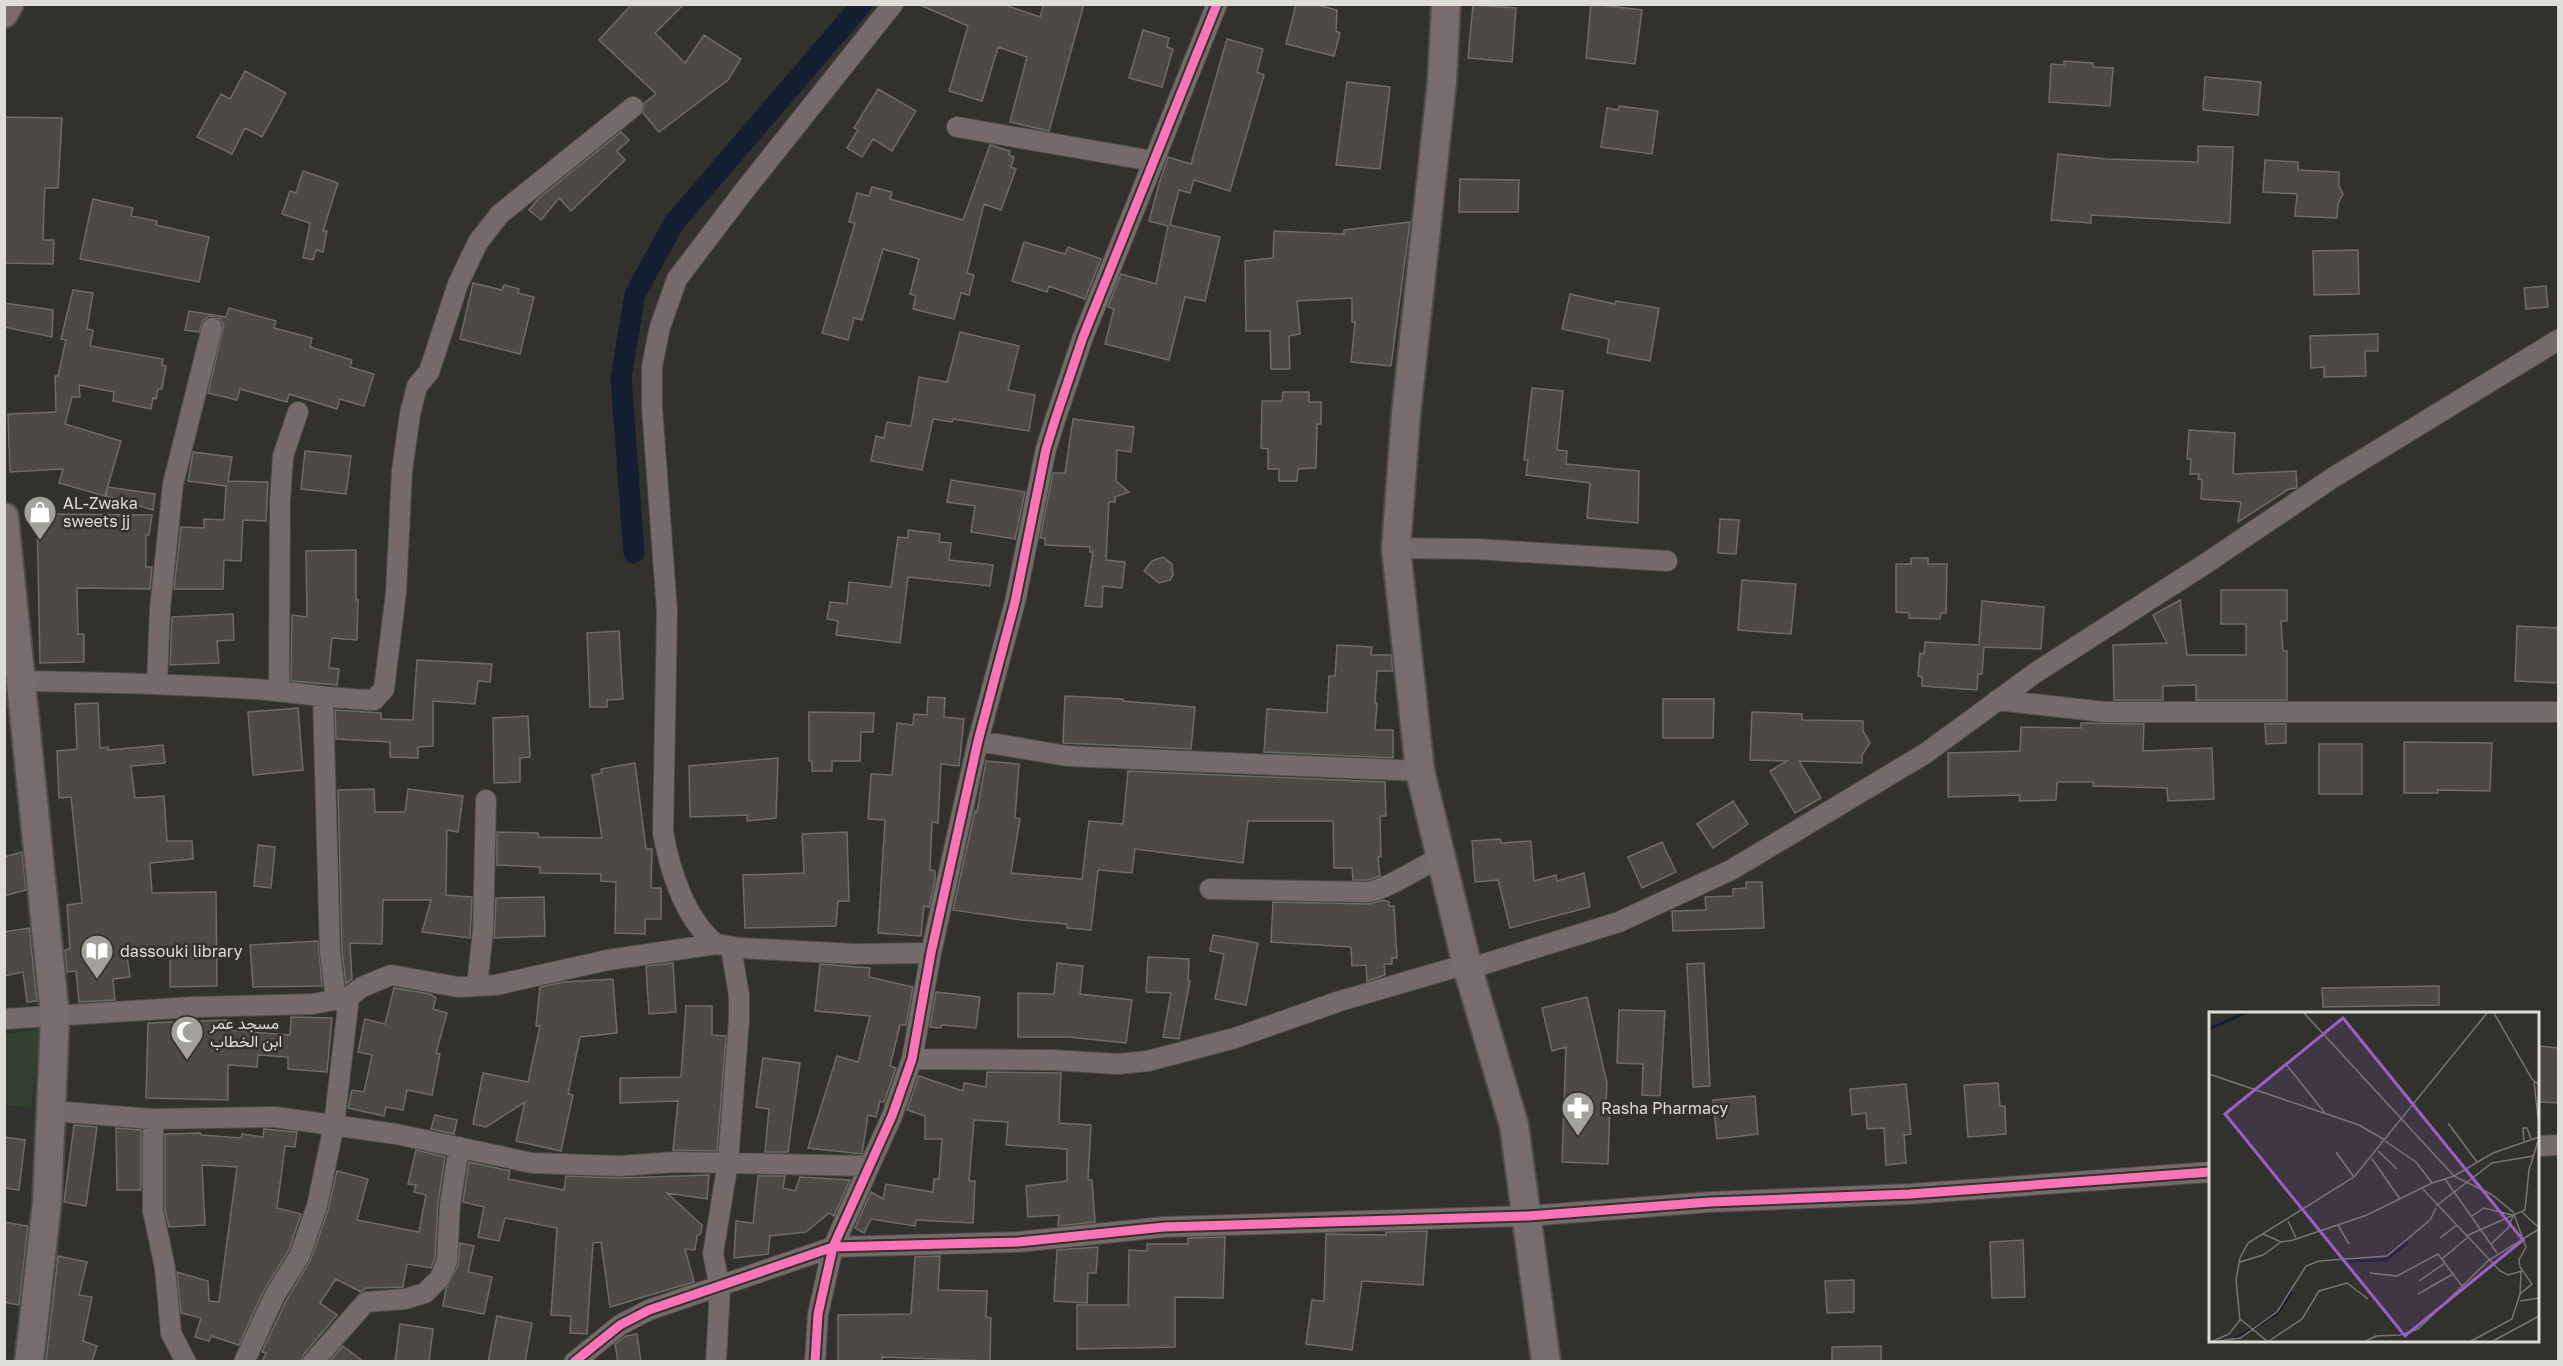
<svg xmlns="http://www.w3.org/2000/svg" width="2563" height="1366" viewBox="0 0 2563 1366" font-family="'Golos Text',Vazirmatn,sans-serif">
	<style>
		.green { fill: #344130 }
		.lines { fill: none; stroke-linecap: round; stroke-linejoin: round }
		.canal { stroke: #141e31; stroke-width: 21 }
		.building { fill: #4e4944; stroke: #6e6c6a; stroke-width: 1.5 }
		.minor-casing { stroke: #4d4c49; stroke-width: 22 }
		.secondary-casing { stroke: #4d4c49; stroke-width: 32 }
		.minor { stroke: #756b6c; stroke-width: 20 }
		.secondary { stroke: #786c6e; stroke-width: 28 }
		.cycleway-casing { stroke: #34322b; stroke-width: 13 }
		.cycleway { stroke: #fb73b8; stroke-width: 9 }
		.labels { text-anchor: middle; stroke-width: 5; stroke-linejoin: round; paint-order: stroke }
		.poi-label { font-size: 16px; fill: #deddd8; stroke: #34322b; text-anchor: start }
		.inset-river { fill: none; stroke: #141e31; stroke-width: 3 }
		.inset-road { fill: none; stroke: #777671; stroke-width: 1.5 }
		.view { fill: #9961c6; fill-opacity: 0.15; stroke: #9961c6; stroke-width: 3 }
		.inset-edge { fill: none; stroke: #deddd8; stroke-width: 3 }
	</style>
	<rect width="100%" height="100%" fill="#32312d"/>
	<path class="green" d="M40,1029L31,1108L5,1105V1034Z"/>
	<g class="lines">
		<path class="canal" d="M634,553L621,378L635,294L674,223L862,4"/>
	</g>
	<path class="building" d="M632,4H684L655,33L685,63L704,35L741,59L728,80L659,132L643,113L644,103L656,94L599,40Z
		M918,4H1002L1040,17L1044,4H1084L1049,131L1010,122L1027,57L998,47L982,101L949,91L968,26Z
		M1296,4H1313L1337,10L1336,31L1340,33L1334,56L1286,44Z
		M1591,4L1642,10L1635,64L1586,58Z
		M1473,5L1516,8L1512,62L1468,58Z
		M1143,30L1169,38L1167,47L1173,49L1162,87L1129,78Z
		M1227,39L1263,49L1257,72L1264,75L1230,191L1194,180L1190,193L1179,190L1170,225L1220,237L1205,301L1185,297L1169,360L1105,344L1114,309L1108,307L1121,274L1156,284L1168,226L1149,221L1159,184L1168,157L1191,164Z
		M2064,61L2093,63V67L2113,68L2110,106L2049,102L2051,64L2064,65Z
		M245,71L286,93L262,137L245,128L232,154L197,137L221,94L230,99Z
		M2205,77L2261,82L2258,115L2203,110Z
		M1347,82L1390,87L1380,169L1336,165Z
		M878,89L916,111L892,151L873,139L862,157L847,148L858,130L854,128Z
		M1619,106L1658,111L1652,154L1601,147L1607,108L1618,110Z
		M4,117L62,118L58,188H45L44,208L43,240H54L53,264L4,263Z
		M621,132L629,140L617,151L625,160L571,211L559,198L541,220L529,210L538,199Z
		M990,145L1010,151L1009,155L1014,157L1011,167L1016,169L1001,210L984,204L967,273L974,275L969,295L961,293L954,319L913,309L916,296L910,294L919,259L883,249L862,320L854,318L848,340L822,333L855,223L849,222L857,193L869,196L872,187L892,192L890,199L963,220Z
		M2198,146L2233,147L2230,223L2091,215V223L2051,220L2058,154L2107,159L2198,162Z
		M2265,160L2298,162V170L2339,172V186L2343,194L2338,204L2337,218L2295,216L2297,194L2263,192Z
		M303,171L338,183L323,231H327L323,252L316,250L313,260L303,258L310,223L282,214L290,191L296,193Z
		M1460,179L1519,180L1518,212H1459Z
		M93,199L133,208L131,216L157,221L156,225L209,237L199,282L80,259Z
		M1410,222L1391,366L1351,362L1355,322H1352V298L1297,301L1300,334L1289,336L1290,369H1271L1270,331H1246L1245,261L1273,258L1274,231L1344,234V230Z
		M1024,242L1065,254L1068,247L1101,259L1085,299L1049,286L1047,292L1012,281Z
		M2358,250L2359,294L2314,295L2313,251Z
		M473,283L502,290L504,285L519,289L518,293L534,297L520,354L460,339Z
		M2546,286L2548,307L2526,309L2524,288Z
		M73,290L93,293L87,329L93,330L90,346L163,359L162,365L166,366L162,389H158L156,399L153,398L151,409L113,401L114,392L79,385L80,397H72L65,424L121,441L105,496L59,483L63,469L10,472L8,414L56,412L55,376H58L66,340L61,339Z
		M1570,294L1615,304L1616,301L1659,308L1650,361L1607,353L1609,339L1562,329Z
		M4,303L53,310L52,337L4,327Z
		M229,308L276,321L274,328L312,338L310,347L352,360L350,367L374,374L364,406L340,399L337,409L289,394L287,402L240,389L237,400L208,393L224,325L220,319L209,316L203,320L199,332L185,330L189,311L226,317Z
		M960,332L1019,346L1008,390L1035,395L1029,431L953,419L952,422L933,419L922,470L871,461L876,436L884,438L887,422L911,426L919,377L947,382Z
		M2378,334V351H2365L2366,376L2324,377V367L2311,368L2310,336Z
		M1532,388L1563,391L1557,450L1567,451L1566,464L1639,471L1638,523L1587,518L1590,483L1526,475L1528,460H1524Z
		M1283,392H1309V402H1321V424H1317L1316,468L1298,469L1297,481H1279V469H1268V449L1261,448L1262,401H1282Z
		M1073,419L1134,427L1131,452L1117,450L1116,481L1129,492L1115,497V502H1109L1106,560L1125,562L1122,588L1103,586L1102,607L1085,606L1093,552H1090V547L1045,545V538H1040L1053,473H1065Z
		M2189,430L2235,433L2233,474L2296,471L2297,488L2289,489L2238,522L2241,502L2201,499L2202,480L2198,479L2199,474H2190L2191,459H2187Z
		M305,451L351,456L346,494L301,489Z
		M193,452L232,457L228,481L268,482L266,521L243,520L241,561L224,560L223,589H174L181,527L204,528V519L224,520L226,486L188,481Z
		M951,480L1025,492L1015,539L971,532L975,506L947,502Z
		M108,487L155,494L153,510L106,496Z
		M37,514L152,515L149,535H146V567H152L150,589L77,588L78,634H84V662L40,663Z
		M1720,519L1739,520L1736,554L1718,553Z
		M908,530L940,534L939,542L951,543L949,560L993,565L990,586L908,577L900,643L836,635L838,621L827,619L830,602L847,604L849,582L891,587L898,537L908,538Z
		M356,550V600H358L357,640L332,638L329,668L339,669L337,685L291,681L292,615L307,617L306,551Z
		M1163,557L1172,564L1173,575L1170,580L1159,583L1144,571L1152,561Z
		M1911,558H1928V564H1947L1946,613H1941L1940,619L1909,618V613L1896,612V564H1911Z
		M1742,580L1796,584L1791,634L1738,630Z
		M2221,590H2287V621H2281L2283,651H2287V700H2196V685L2163,686V700H2114L2113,645L2167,643L2153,615L2180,600L2187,655H2246V624H2221Z
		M1982,601L2044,607L2041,649L1984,647L1982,674H1978L1977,690L1922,686V677L1918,676L1920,653L1924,654L1925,642L1979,645Z
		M233,614L234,640L217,641L219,663L170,665L172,617Z
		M2517,626L2559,628V683L2515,681Z
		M619,631L623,699L607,700V707H590L587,633Z
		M1337,645L1372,647L1371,655H1391L1393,671H1377L1375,703H1377L1375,730H1393V758L1264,752L1267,709L1327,713L1329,676H1335Z
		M417,660L492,664L490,682L478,681L475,704L433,701V746L418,747V758L390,757V742L336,739L335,710L381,713V719L413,720Z
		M1065,696L1123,699V701L1195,707L1191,749L1063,743Z
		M928,697L945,698L944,717L964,719L959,766L941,764L938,823L932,822L930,870L935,871V881L929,907L924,906L921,936L878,933L885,820L868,819L871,774L892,775L897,723L913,725L914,714L927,715Z
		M1663,699H1714L1713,738H1663Z
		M98,703L100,748L108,747V750L163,745L165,763L131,766L135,798L164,796L167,841H192L193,859L150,863L152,893L216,892L217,986L170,987V953L127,956L130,977L113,979L115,1000L79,1002L76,971L67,972L65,950L70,949L67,905L82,903L71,797L59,798L57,751L77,749L75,704Z
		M298,708L303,770L253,775L248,712Z
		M809,712L874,713L873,732H861L860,761H832V771H812V761H809Z
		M1752,712L1802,714V720L1863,721V731L1870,743L1862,755V763L1799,761L1821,798L1795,813L1770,771L1787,761L1750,760Z
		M528,716L530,757L520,758V782L494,783L493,718Z
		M2081,723L2144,724L2143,751L2212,748L2214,799L2168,801L2167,788L2093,786V782H2057L2056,800L2019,801L2020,795L1948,797V753L2020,751L2021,727L2081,728Z
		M2265,724H2286V743L2266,744Z
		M2404,742L2492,743L2490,791L2438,790V793H2404Z
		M2319,744H2362V794H2319Z
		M778,758L776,818L747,821V815L690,817L689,766Z
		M986,761L1019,764L1015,818L1020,819L1011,873L1082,879L1089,821L1123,824L1128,771L1385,782L1386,816H1380L1381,857H1378L1380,876L1368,880H1353L1352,868H1334L1333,821H1248L1243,863L1135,849L1132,873L1098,870L1091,930L1067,928V924L1021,920L953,910L975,811L977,812Z
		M635,763L646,849H652L651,888H661V919H645V934L615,933L616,882L601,881V874L540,873V867L497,865V832L538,833V837L602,838L592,775L602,773L601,769Z
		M374,789L375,812H405L408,789L463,796L458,832L447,830L446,895L472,897L470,938L422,932L431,900H383L382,944L350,943L352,979L346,984L342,951L338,790Z
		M1733,801L1748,824L1713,848L1697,824Z
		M847,832L849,901H838L836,926L745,928L743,875L804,873L802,834Z
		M1500,839L1501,843L1531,841L1534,881L1556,875L1557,881L1584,873L1590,907L1510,928L1498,880L1475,882L1472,841Z
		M1662,842L1676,872L1642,888L1628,857Z
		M258,845L275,847L271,888L254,886Z
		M22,852L26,890L4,896V857Z
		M1746,882H1762L1764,928L1673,931L1672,911L1706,910L1705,897L1733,896V889L1746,888Z
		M544,897L545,936L494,938L496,898Z
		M1383,900L1389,902V906H1394L1397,958H1392V964H1384L1385,975L1367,981L1366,965L1352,966L1351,947L1271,942L1273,902L1369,904Z
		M29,928L37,1001L27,1002L23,972L4,976V932Z
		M1213,935L1258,943L1246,1005L1215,999L1224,954L1210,951Z
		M318,941L322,986L253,987L250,945Z
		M1148,957L1189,959L1188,981H1190L1179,1039L1163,1037L1171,993L1146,992Z
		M673,963L676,1012L649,1014L646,966Z
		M1057,963L1083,966L1080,994L1132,1000L1126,1043L1068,1037H1018V993L1054,994Z
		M1704,963L1710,1086L1693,1087L1687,964Z
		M820,964L870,968L869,977L913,987L906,1025H900L890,1066L896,1068L884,1102L880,1101L876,1117L868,1115L862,1154L808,1148L837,1056L858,1062L870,1016L815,1011Z
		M613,979L617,1033L580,1037L568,1094L573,1095L561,1151L516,1141L525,1102L486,1127L473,1124L483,1073L528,1082L540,1026H536L540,987L563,982Z
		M2439,986V1005L2323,1007L2322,988Z
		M394,988L430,994L436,998L433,1009L447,1013L436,1053L440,1054L432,1095L407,1090L403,1110L386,1107L384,1116L348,1108L352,1090L364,1092L372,1055L358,1052L365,1019L385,1024Z
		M936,992L980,997L976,1028L942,1025L941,1028L930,1027Z
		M1587,997L1607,1083L1606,1104H1610L1608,1164L1562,1162L1566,1047L1552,1051L1542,1008Z
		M686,1006H712V1035L726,1036L717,1151L673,1150L678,1101L620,1103V1078L681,1077Z
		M1619,1010L1665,1011L1660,1096L1642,1095L1643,1064L1617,1063Z
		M291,1017L332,1018L327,1072L288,1069V1057L258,1055L257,1067L228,1065V1100L146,1098L148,1023L227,1020V1030L290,1035Z
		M2538,1046L2559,1048V1103L2538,1102Z
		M763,1058L800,1063L788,1152H765L769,1109L756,1107Z
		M987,1072L1061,1073L1059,1123L1091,1125L1088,1180H1092L1095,1222L1058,1226L1059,1215L1028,1217L1026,1186L1067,1181V1149L1006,1145L1008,1122L974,1120L969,1181H975L973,1223L916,1220L915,1226L871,1219L864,1233L855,1228L871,1192L883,1199L886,1184L933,1192L934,1179H939L942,1139H925V1116L907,1110L919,1076L963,1091L964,1083L986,1087Z
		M1998,1083L2000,1106H2005L2006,1134L1968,1137L1964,1085Z
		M1906,1084L1911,1134L1904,1135L1906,1163L1886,1165L1884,1128L1867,1129L1866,1113L1852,1115L1850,1089Z
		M1755,1096L1758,1134L1717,1139L1713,1100Z
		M435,1115L457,1120L454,1134L431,1129Z
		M74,1125L97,1127L86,1206L64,1202Z
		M116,1128L141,1130V1190H117Z
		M264,1129L297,1132L295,1147L285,1146L277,1208L301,1214L289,1250L264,1290L239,1345L211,1336L209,1341L195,1337L201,1318L181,1313L177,1272L208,1281L209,1301L219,1302L237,1167L202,1165L205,1225L169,1227L165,1210V1134L200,1133L201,1135L241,1138L242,1134L263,1137Z
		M4,1137L25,1140L19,1190L4,1188Z
		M416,1150L445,1157L438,1203L435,1258L431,1268L407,1264L403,1287L366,1288L361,1292L336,1279L320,1303L337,1315L304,1354L301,1362H262L266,1353L262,1352L286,1301L311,1259L328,1210L337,1171L368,1179L357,1220L419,1232L426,1195L414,1192L416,1185L408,1184Z
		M469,1162L510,1171L508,1179L564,1190L566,1176L619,1178L709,1175L707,1199L667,1193L702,1225L701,1233L697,1236L695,1250L685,1249L694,1282L610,1307L601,1242L593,1243L587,1334L570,1333L571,1316L551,1315L557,1228L505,1218L499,1241L478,1237L484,1207L463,1202Z
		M758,1176H785L783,1188L795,1191L800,1177L850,1180L834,1216L829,1213L806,1232L770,1236L768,1254L734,1258L736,1221L753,1223Z
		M4,1222L28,1226L19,1305L4,1302Z
		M1427,1231L1423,1285L1362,1281L1352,1350L1306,1344L1312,1300L1324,1301L1326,1234L1386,1235V1232Z
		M1225,1237L1223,1298L1175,1297V1347L1077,1349V1305H1128L1129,1250L1147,1251V1244H1188V1238Z
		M2023,1240L2025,1297L1992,1298L1990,1242Z
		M460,1243L474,1246L468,1272L492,1277L484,1314L443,1306L446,1289L458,1265Z
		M1098,1247L1096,1273H1088L1087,1303L1054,1301L1057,1250Z
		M58,1256L87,1262L79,1295L92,1297L83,1341L97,1346L92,1362H46Z
		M940,1256L938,1290L987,1291L986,1317L991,1318L990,1361L882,1357V1362H838V1315L911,1314L915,1257Z
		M1854,1280V1312L1827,1313L1825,1281Z
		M497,1316L532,1323L525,1362H488Z
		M400,1324L433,1329L429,1362H395Z
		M637,1334L641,1362H618L615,1344L626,1336Z
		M343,1346L364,1362H329Z
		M1881,1346V1362H1832V1347Z"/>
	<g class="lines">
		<g class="minor-casing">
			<path id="minor" d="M957,127L1153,161
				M1396,548L1476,549L1667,561
				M19,681C98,682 176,684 254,689C294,692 333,699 374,700L384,689L396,593L402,471L410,414L417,386L429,372L458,284L478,242L500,214L633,107
				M157,683L160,609L173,484L212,328
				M279,691L280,501L283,456L298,412
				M323,698L330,952L336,1000
				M1997,700L2105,712H2558
				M978,741L1067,756L1420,771
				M1210,889L1369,892C1387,889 1422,866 1441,857
				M716,944C685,919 670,871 663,832L667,611L652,407V366L660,327L677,279L744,191L893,4
				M1468,969L1619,922L1731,870L1926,753L2035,673L2205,564L2334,477L2558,340
				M477,986L483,931L486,800
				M4,1019L193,1007L313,1004L349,997L362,987L391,975L458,987L496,985L608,960L716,944L741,948L854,954L931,953
				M912,1059L1052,1060L1118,1064L1148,1061L1235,1038L1340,1001L1467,964
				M52,1111L153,1119L275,1117L396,1134L532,1163L619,1166L676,1162L869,1166
				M153,1119V1211L165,1268L171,1333L186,1362
				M2538,1146L2558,1145
				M244,1362L275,1295L300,1255L317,1206L334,1125L349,997
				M313,1362L366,1302L405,1299L425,1293L440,1278L447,1261L450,1205L459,1147
				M574,1362L620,1325L649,1310L833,1247L892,1116L912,1059L931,953L978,741L1015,602L1046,449L1056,417L1083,337L1217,4
				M716,1362L720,1288L713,1254L728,1162L739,1020V995L731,948
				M815,1362L818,1314L833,1247L1018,1242L1164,1227L1528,1216L1710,1202L1910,1194L2210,1172"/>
		</g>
		<g class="secondary-casing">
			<path id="secondary" d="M1446,4L1442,81L1406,414L1396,548L1420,771L1468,969L1514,1125L1546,1362
				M4,13L9,4
				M4,517L55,1016L47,1203L29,1362"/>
		</g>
		<use href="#minor" class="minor"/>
		<use href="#secondary" class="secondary"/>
		<g class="cycleway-casing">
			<path id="cycleway" d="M574,1362L620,1325L649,1310L833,1247L892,1116L912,1059L931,953L978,741L1015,602L1046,449L1056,417L1083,337L1217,4
				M815,1362L818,1314L833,1247L1018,1242L1164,1227L1528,1216L1710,1202L1910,1194L2210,1172"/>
		</g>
		<use href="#cycleway" class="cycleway"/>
	</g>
	<defs>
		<g id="shop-pin" transform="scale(1.725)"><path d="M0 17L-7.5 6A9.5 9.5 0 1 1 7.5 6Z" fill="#a2a19c" stroke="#34322b"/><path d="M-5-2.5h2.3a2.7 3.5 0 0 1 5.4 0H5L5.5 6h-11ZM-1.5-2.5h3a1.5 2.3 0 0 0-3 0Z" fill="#fff"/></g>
		<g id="library-pin" transform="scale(1.725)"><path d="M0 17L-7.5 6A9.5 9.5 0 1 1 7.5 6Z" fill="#a2a19c" stroke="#34322b"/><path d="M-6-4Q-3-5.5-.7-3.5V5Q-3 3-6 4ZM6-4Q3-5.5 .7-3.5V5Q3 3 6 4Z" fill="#fff"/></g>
		<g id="mosque-pin" transform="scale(1.725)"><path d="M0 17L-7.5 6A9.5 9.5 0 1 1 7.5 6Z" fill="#a2a19c" stroke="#34322b"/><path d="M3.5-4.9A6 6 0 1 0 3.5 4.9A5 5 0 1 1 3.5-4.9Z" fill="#fff"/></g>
		<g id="pharmacy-pin" transform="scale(1.725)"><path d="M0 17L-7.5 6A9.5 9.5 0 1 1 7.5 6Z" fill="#a2a19c" stroke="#34322b"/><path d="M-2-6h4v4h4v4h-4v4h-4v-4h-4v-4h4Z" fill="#fff"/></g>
	</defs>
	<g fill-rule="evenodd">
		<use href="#shop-pin" x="40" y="512"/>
		<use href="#library-pin" x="97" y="951"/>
		<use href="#mosque-pin" x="187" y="1032"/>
		<use href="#pharmacy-pin" x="1578" y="1108"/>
	</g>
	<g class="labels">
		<g class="poi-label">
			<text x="63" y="509">AL-Zwaka<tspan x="63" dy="18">sweets jj</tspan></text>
			<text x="120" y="957">dassouki library</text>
			<text x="210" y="1029">مسجد عمر<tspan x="210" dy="18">ابن الخطاب</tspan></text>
			<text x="1601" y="1114">Rasha Pharmacy</text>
		</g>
	</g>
	<g transform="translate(2209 1012)">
		<rect width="330" height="330" fill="#32312d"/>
		<path class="inset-river" d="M0,17L36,1M135,249L177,248L199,230M22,329L67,303L83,279"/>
		<path class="inset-road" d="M95,1L245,164L284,141L330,125M285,1L323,67L330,73M76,51L116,101M0,62L150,113L176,128M325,70L330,114M239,111L268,150M176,129L207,150L223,171M315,129L314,116H318L322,127M169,139L188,157M127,140L145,165M163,147L191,187M236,167L288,241M213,176L291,259L299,263L313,259M227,194L283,151L324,144M313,200L330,216M263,204L275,196L303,203M79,209L87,226M129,213L140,232M54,222L72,230L84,228L158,203L223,171L245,164L282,182L304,200L317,235L310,248L311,255L323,272L311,282L303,307L262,329M257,224L316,198L320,158L330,126M231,226L248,213M282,232L299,216L304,204M233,247L259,225M31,250L54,243L72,230M161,261L188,264L229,242L253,274M210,269L236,251M209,282L244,262M311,282L312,259M311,289L330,286M31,307L58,329M4,329L20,322L31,308L27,268L31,246L39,231L145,165L278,1M9,329L31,326L68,300L97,254L110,249L178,244L221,208L227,196M60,329L93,307L110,279L138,271L159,287M157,329L167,324L191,323L209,317L280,248L330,217M284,329L330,304"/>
		<path class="view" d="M134,6L314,228L196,324L16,102Z"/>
		<rect width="330" height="330" class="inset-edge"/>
	</g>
	<rect width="2563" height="1366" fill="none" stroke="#deddd8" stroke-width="12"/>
</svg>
